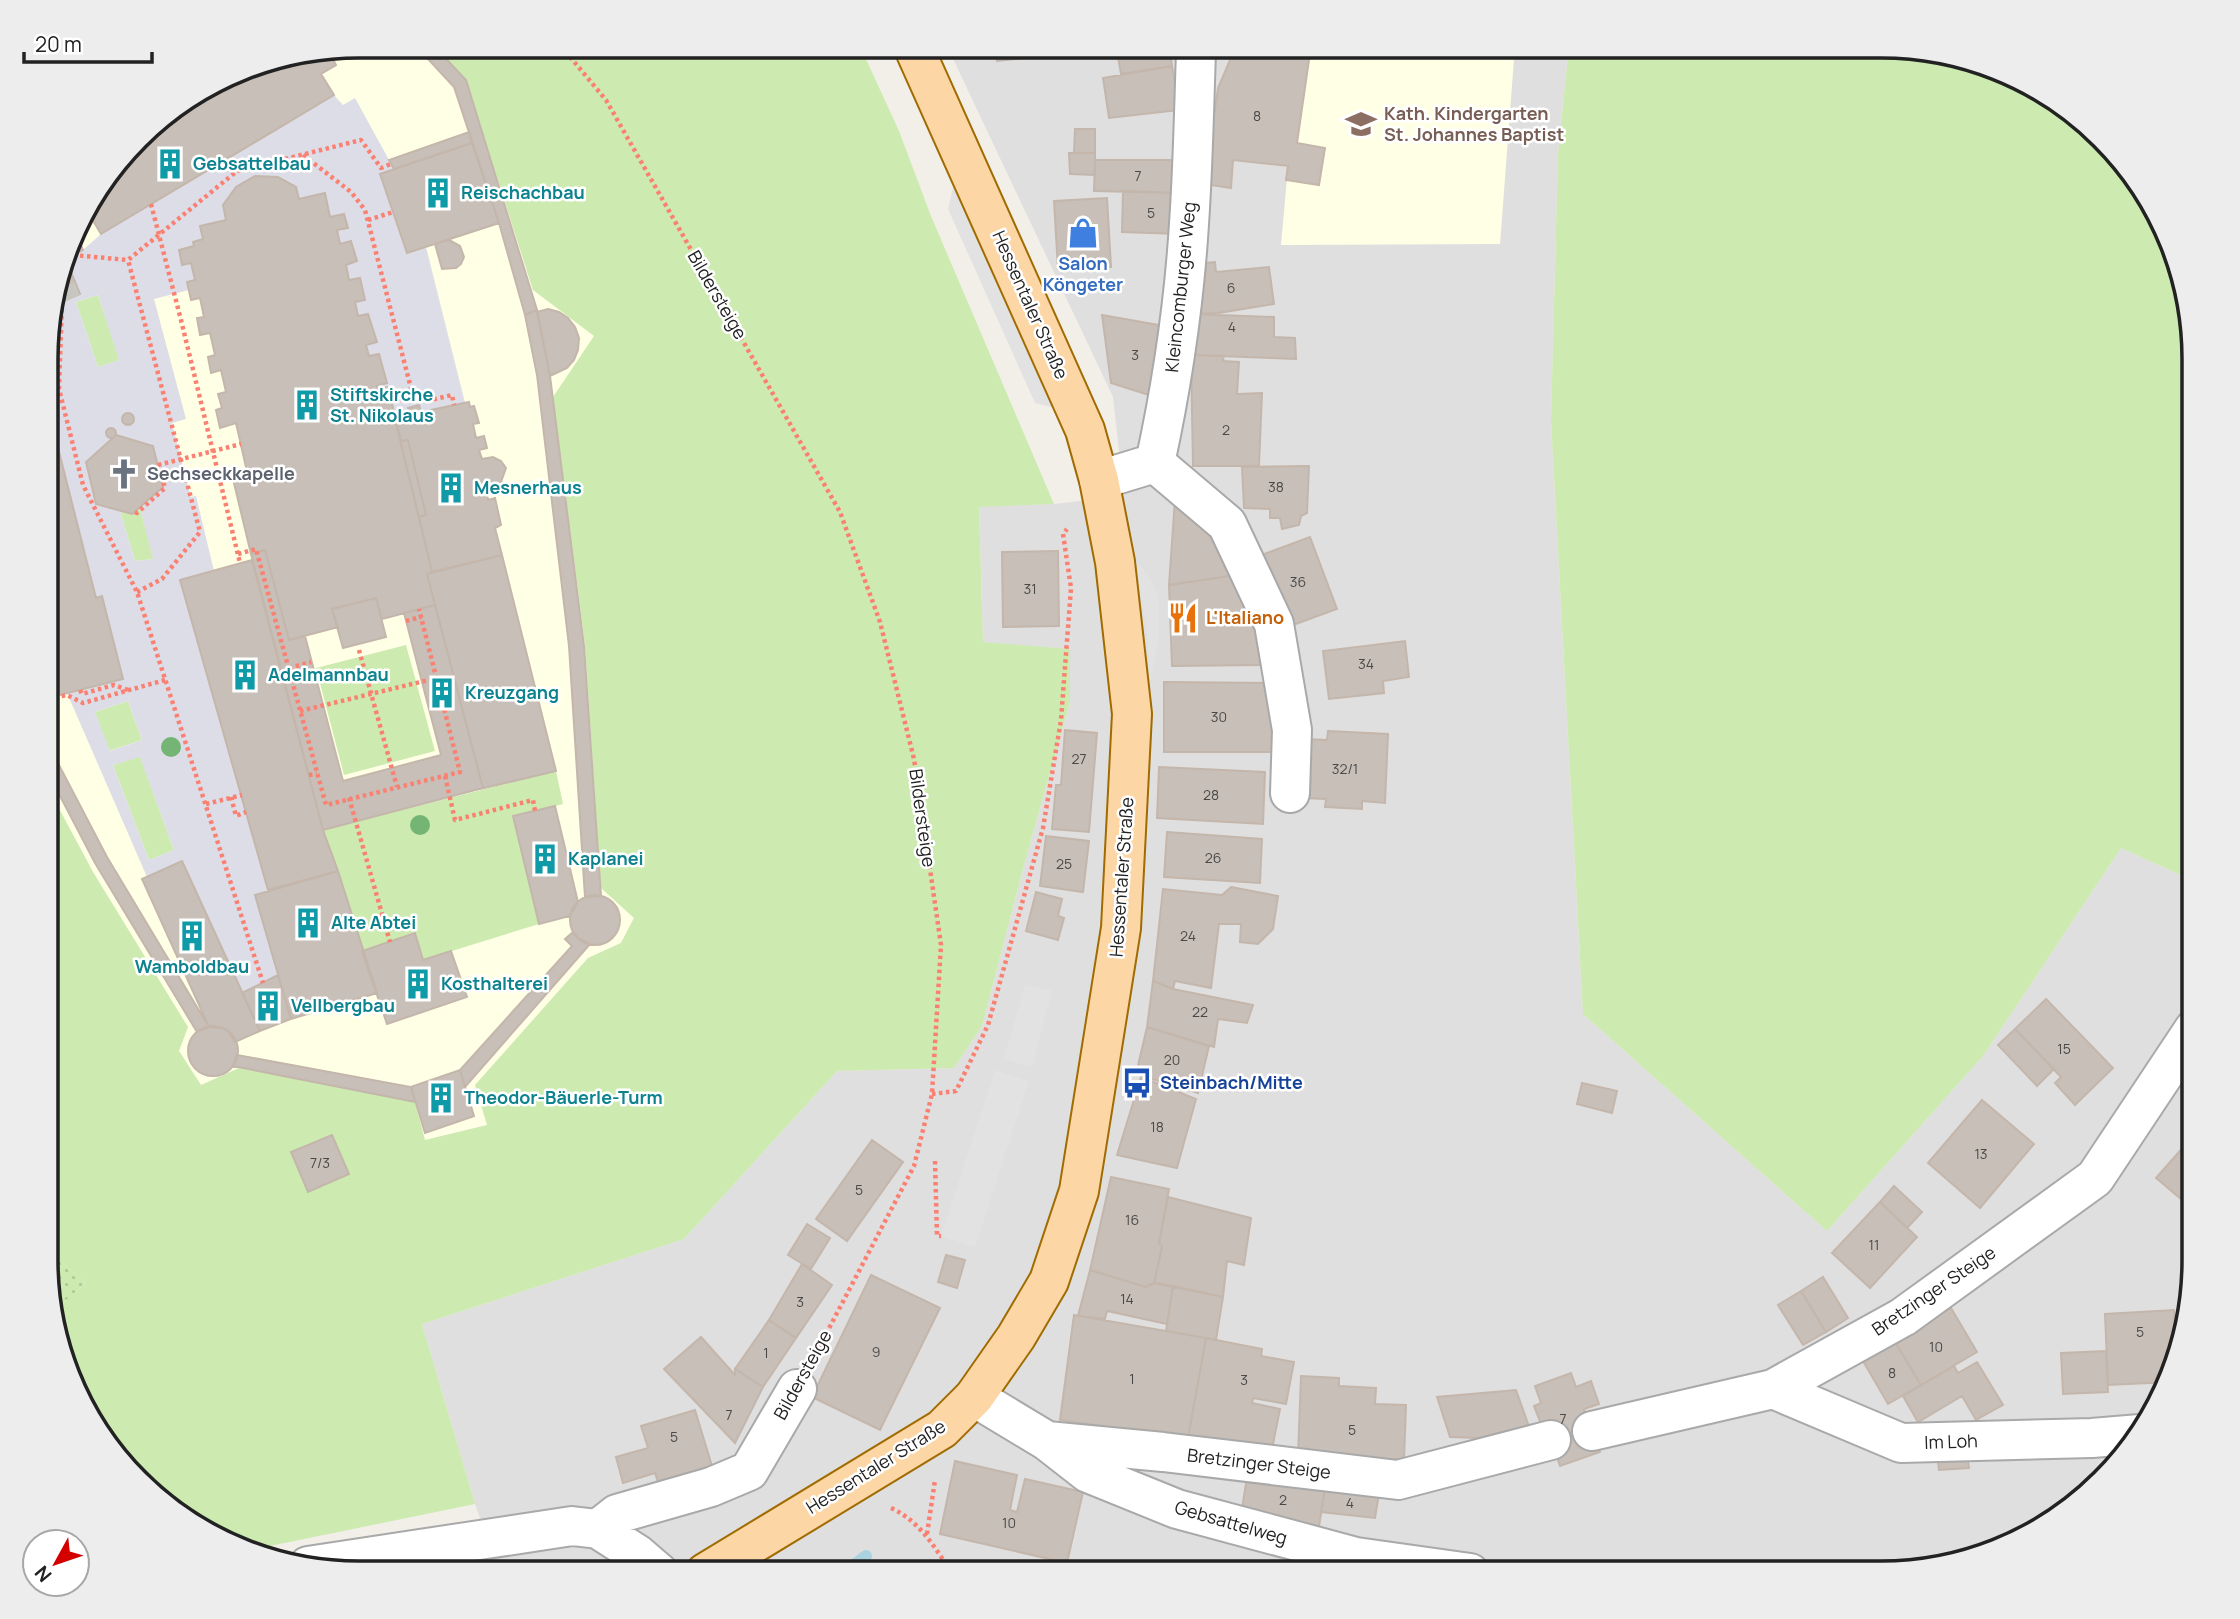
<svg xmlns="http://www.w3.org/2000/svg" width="2240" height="1619" viewBox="0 0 2240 1619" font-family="Manrope,sans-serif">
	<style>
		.residential { fill: #e0dfdf }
		.education { fill: #ffffe5 }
		.grass { fill: #cdebb0 }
		.garden { fill: url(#garden-dots) }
		.parking { fill: #e2e2e2 }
		.plaza { fill: #dddde8; fill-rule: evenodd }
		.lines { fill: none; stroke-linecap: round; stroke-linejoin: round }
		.stream { stroke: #aad3df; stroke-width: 12 }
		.building { fill: #c7bfb8; stroke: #c4b6ab; stroke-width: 2 }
		.minor-tunnel { stroke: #c8c6c1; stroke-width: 38; stroke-dasharray: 38 19; stroke-linecap: butt }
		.minor-casing { stroke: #a9a9a9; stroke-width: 42 }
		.major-casing { stroke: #a06b00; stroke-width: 42 }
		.path { stroke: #fa8072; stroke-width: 4.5; stroke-dasharray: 3.5 3.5; stroke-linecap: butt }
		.minor { stroke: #fff; stroke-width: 38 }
		.major { stroke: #fcd6a4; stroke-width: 38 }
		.tree { fill: #74b475 }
		.labels { text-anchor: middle; stroke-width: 5; stroke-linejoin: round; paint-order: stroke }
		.number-label { font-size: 14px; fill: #4b4948 }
		.education-label { font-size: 18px; font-weight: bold; fill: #785e54; stroke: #fff; text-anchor: start }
		.culture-label { font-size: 18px; font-weight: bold; fill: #0d838f; stroke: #fff; text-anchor: start }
		.shop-label { font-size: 18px; font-weight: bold; fill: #366cbe; stroke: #fff }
		.street-label { font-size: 18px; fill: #222; stroke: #fff }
		.worship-label { font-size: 18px; font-weight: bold; fill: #5b616d; stroke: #fff; text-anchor: start }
		.food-label { font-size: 18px; font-weight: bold; fill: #c56008; stroke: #fff; text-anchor: start }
		.transit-label { font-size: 18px; font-weight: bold; fill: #164399; stroke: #fff; text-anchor: start }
		.rim { fill: none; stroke: #222; stroke-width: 3.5 }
	</style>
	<defs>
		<pattern id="garden-dots" width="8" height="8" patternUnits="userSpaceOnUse" patternTransform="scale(1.75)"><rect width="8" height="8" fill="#cdebb0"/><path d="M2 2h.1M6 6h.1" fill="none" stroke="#b0c997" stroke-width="1.8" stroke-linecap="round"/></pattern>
	</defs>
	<rect width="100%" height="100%" fill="#f2efe9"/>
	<path class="residential" d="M947,46H1569L1558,154L1551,420L1583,1014L1827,1231L1983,1056L2121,848L2194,881V1281L2171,1380L2130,1451L2020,1541L1882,1573H338L487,1538L475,1504L422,1324L684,1239L837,1071L954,1068L982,1026L1024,865L1070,702V650L983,642L979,506L1054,504L1124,496L1113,397Z"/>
	<path class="education" d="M358,46H434L466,80L533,290L595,336L585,645L601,887L634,918L621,943L588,958L476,1085L488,1125L425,1140L201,1085L179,1051L93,872L48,788V318L78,220L152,123L239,69Z
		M1236,46H1515L1500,244L1281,245L1288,167L1233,160L1231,188L1204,184L1218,88Z"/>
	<path class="grass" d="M434,46H860L899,131L931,216L1054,504L979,507L983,642L1070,649V702L1024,865L982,1026L954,1068L837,1071L684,1239L422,1324L475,1504L246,1551L239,1550L168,1509L87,1417L52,1312L86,1283L48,1251V788L93,872L188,1027L179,1051L201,1085L241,1067L415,1102L425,1140L487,1125L475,1085L588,958L621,943L634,918L601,888L585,645L553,397L594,336L533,290L466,80Z
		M1569,46H1902L1983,62L2072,110L2162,220L2194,338V881L2121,848L1983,1056L1827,1231L1583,1014L1551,420L1558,154Z
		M98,295L120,360L98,367L76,302Z
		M140,508L154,559L135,561L120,511L132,514Z
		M406,645L435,751L344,775L316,668Z
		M128,701L142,740L109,751L95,712Z
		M140,756L174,850L149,860L113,765Z
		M556,771L563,804L513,817L539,924L423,960L415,934L362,951L323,830Z"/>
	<path class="garden" d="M48,1251L86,1283L52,1312L48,1301Z"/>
	<path class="parking" d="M954,183L1054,408L1035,403L948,209Z
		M1135,559L1153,582L1159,597V637L1150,683L1147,635Z
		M1025,984L1052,991L1032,1067L1004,1059Z
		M995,1070L1029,1081L975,1247L941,1236Z"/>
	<path class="plaza" d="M334,95L343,105L355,98L394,169L380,174L407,253L426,247L465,403L421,412L419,405L409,408L410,415L396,418L388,388L378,389L377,386L387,382L379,354L369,356L366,345L376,342L368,314L358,316L355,302L365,299L360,279L349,280L346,265L357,261L352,242L340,244L337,230L347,228L330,217L325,193L299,199L296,187L278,177L255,176L236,187L223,205L226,220L200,226L203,239L193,242L194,246L179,250L182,265L191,263L195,280L187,282L189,290L154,299L186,419L172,423L191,497L196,496L214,571L180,581L268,890L255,895L278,975L242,993L182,861L147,877L67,693L123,679L102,597L96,598L53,428L48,429V318L52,306L80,294L66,258L83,250L101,234ZM98,295L119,360L98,367L76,302ZM116,435L153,446L163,487L140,508L153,559L135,561L120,511L96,504L86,463ZM128,701L142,740L110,751L95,712ZM140,757L174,850L149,860L113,765Z"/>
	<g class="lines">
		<path class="stream" d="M844,1573L866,1556"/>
	</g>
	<path class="building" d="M416,46H434L466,80L537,310L525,315L499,223L454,87Z
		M995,46H1034L1035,57L997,61Z
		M1116,46H1169L1172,66L1121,74Z
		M1236,46H1311L1297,143L1325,148L1319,185L1286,180L1288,166L1233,160L1231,188L1204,184L1218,88Z
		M329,51L336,65L321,74L334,95L101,234L86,209L152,123L239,69L241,71L247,68Z
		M1172,66L1180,110L1109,118L1103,78Z
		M1075,129H1095V153H1074Z
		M469,132L472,143L394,169L389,160Z
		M472,143L499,223L407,253L380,174Z
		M1069,153H1095V175L1070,174Z
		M1095,160H1182L1180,193L1094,191Z
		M255,176L278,177L296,187L299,199L325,193L330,217L344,214L348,228L337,230L340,244L351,241L357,261L346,265L349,280L360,278L365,300L355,302L358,316L368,314L377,342L366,345L369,356L379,354L387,383L377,386L378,389L388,387L401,441L408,440L426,515L419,517L432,572L427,574L435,605L382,619L376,598L332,609L338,627L289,640L265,550L251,554L233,479L248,476L236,423L220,428L216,410L222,408L218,394L226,392L221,370L211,373L208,357L215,355L210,333L200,335L197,318L204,317L200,298L191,300L187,282L195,280L191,263L182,265L179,250L194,246L193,242L203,239L200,226L226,220L223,205L236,187Z
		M1123,191L1180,193L1179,234L1122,232Z
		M1107,198L1111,267L1058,269L1054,201Z
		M75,230L83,250L66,258Z
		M449,240L460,246L464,257L461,264L456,268L442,269L435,244Z
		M449,240L460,246L464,257L461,264L456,268L442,269L435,244Z
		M66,260L80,294L52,306Z
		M1215,262L1216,272L1269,267L1274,304L1219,313L1190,314L1192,264Z
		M548,309L559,312L568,318L575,327L579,338L578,350L574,360L567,368L550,376L537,312Z
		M537,310L550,376L584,646L601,896L585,897L569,646L537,375L525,315Z
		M1190,314L1274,317V337L1295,338L1296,359L1191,355Z
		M1102,315L1165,326L1158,398L1111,383Z
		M1191,355L1224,356L1223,361L1239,362L1237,394L1262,393L1259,466H1193Z
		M469,402L470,407L474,406L479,423L473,424L476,438L484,436L487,448L479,450L482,459L493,457L501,461L506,468L501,482L496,486L486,489L488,500L495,498L501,525L495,528L502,555L432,572L395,419L410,415L408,408L419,405L421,412Z
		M122 419a6 6 0 1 1 12 0a6 6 0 1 1-12 0Z
		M106 433a5 5 0 1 1 10 0a5 5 0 1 1-10 0Z
		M53,428L96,598L102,596L123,679L48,698V429Z
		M116,435L153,446L163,487L132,514L96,504L86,462Z
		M1309,466L1307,513L1301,516L1299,525L1282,529L1280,518H1270V509L1244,508L1242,467Z
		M1175,499L1214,533L1243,574L1169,585Z
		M1310,537L1337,609L1285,628L1259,556Z
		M265,550L289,640L305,636L343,781L441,755L404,613L435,605L483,788L323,830L251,554Z
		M1058,551L1059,626L1003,627L1002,552Z
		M502,555L556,771L480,789L483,788L427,574Z
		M252,560L323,830L338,871L268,890L180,580Z
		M1243,574L1263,665L1172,666L1169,585Z
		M376,598L386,637L343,648L332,609Z
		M1405,641L1409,677L1383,681L1384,693L1329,699L1323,651Z
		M1164,682L1274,683V752H1164Z
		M1065,730L1097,733L1089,832L1052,829L1056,785H1061Z
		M1328,731L1388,734L1385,803L1362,801V809L1325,807L1326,799L1302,798L1306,739L1327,740Z
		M48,744L107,857L209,1027L197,1032L95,863L48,773Z
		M1159,767L1265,772L1263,824L1157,818Z
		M555,806L578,902L570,916L539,924L513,816Z
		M1167,832L1262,839L1260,883L1164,877Z
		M1046,836L1089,841L1083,892L1040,886Z
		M182,861L260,1031L235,1042L228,1031L222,1028L209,1027L142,879Z
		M338,871L377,993L291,1019L255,895Z
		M1231,887L1278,896L1273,929L1258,944L1240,942L1241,924H1219L1211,988L1175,981L1173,989L1153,981L1163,889L1222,895Z
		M1036,892L1062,899L1058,916L1064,918L1058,940L1026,931Z
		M570 920a25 25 0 1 1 50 0a25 25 0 1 1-50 0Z
		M573,932L578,938L590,944L465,1087L460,1070L572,946L565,939Z
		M415,933L423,960L451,951L467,997L387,1024L362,951Z
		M278,975L291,1019L260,1031L242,993Z
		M1153,981L1173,989L1253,1005L1247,1023L1218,1019L1214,1047L1147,1027Z
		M2046,999L2113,1068L2075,1105L2055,1083L2061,1077L2015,1029Z
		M188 1051a25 25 0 1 1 50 0a25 25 0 1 1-50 0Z
		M1147,1027L1209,1046L1198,1093L1136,1074Z
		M2015,1029L2054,1069L2037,1086L1998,1045Z
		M237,1055L411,1087L415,1102L233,1066Z
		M460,1070L474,1116L425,1133L411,1087Z
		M1141,1077L1196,1099L1177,1168L1117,1155Z
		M1582,1083L1617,1091L1612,1113L1577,1104Z
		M1982,1100L2034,1144L1980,1208L1928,1163Z
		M332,1135L349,1174L308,1192L291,1152Z
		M2194,1135V1210L2156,1178Z
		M872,1140L903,1162L847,1241L816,1219Z
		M1111,1177L1169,1189L1159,1243L1162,1247L1154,1283L1146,1287L1090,1270Z
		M1894,1186L1922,1212L1907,1228L1880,1202Z
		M1168,1197L1251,1218L1244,1265L1227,1261L1223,1297L1154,1283L1162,1247L1159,1243Z
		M1880,1202L1917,1237L1870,1288L1832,1253Z
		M807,1224L830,1238L811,1269L788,1255Z
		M946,1255L965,1260L957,1288L938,1282Z
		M802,1264L832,1285L796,1338L769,1320Z
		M1090,1270L1146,1287L1154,1283L1173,1286L1167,1324L1107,1311L1105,1319L1078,1316Z
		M871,1275L940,1308L880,1430L812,1397Z
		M1823,1277L1848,1318L1826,1332L1801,1291Z
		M1173,1286L1223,1297L1216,1340L1166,1331Z
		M1801,1291L1826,1332L1803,1345L1778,1305Z
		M1951,1308L1977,1352L1921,1385L1895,1342Z
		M2174,1310L2176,1359L2170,1382L2108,1385L2105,1314Z
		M1074,1315L1206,1338L1188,1438L1060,1420Z
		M769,1320L796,1338L763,1387L735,1369Z
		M701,1337L735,1375V1369L763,1387L735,1443L664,1369Z
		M1206,1338L1262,1349L1261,1356L1294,1362L1286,1404L1253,1398L1252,1403L1280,1409L1271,1454L1188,1438Z
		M1895,1342L1921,1385L1888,1404L1863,1361Z
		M2106,1351L2108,1392L2063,1394L2061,1353Z
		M1977,1362L2003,1405L1976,1420L1962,1396L1918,1422L1903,1396L1954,1366L1958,1373Z
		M1571,1373L1576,1387L1591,1381L1599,1404L1584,1409L1600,1452L1560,1466L1547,1428L1543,1429L1534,1406L1541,1403L1535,1386Z
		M1301,1376L1339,1378V1386L1376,1388L1375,1404L1406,1405L1404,1460L1298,1455Z
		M1516,1390L1531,1432L1505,1439L1450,1437L1437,1397Z
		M695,1410L712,1466L658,1482L655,1473L623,1483L616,1457L648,1448L641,1426Z
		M1967,1453L1969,1468L1939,1470L1937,1455Z
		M955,1461L1017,1475L1010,1510L1017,1512L1025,1479L1083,1492L1067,1563L940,1534Z
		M1247,1477L1325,1488L1318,1533L1241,1515Z
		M1325,1488L1379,1494L1375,1518L1321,1512Z
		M486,1563L522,1573H444Z"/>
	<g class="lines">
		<path class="minor-tunnel" d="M57,289L62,302"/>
		<g class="minor-casing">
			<path id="minor" d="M1155,463L1227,524L1274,624L1292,730L1290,793
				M1099,480L1155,463C1172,385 1184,304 1189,224C1193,166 1194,109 1196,52L1195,46
				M1773,1389L1901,1443L2092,1438L2140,1434
				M974,1397L1047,1441L1163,1452L1398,1480L1551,1440
				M1592,1431L1773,1389L1903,1317L2095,1178L2194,1029
				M1047,1441L1088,1473L1177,1509L1356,1557L1470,1573
				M598,1529L617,1514L711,1487L749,1471L797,1389
				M308,1566L572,1526L598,1529L637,1554L659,1573"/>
		</g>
		<g class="major-casing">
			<path id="major" d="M705,1573L942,1429L974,1397L1016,1337L1049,1281L1079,1191L1121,928L1132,714L1115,562L1099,480L1085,430L913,46"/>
		</g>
		<path class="path" d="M561,46L606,100L840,512L880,622L914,759L941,945L932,1094L914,1166L815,1355
			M303,155L351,192L365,210L413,396L392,401
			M151,204L181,320L240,563
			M368,220L393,212
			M73,255L128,260
			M62,302L59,389L83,485L137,592L263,983
			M413,396L431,400L452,395L454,405
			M158,465L241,444
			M135,512L137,513L165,488L159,465
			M238,554L256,549L326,805L460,772L419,609
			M137,592L162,579L200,532L128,260L237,171L361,140L381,168L391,164
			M406,621L421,617
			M359,650L397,787
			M289,668L311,662
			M80,690L82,694L114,685L128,690
			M48,699L67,695L83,703L165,680
			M300,711L437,678
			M309,775L317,774
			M445,776L455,820L533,800L535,811
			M231,797L236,816L246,812
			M349,798L390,942
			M206,804L242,795
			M932,1094L956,1091L988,1025L1043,828L1061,720L1071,588L1063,534L1067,529
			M935,1161L937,1236H941
			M891,1508C920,1521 935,1548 952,1573
			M927,1534L935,1480"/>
		<use href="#minor" class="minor"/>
		<use href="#major" class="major"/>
	</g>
	<g class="tree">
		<circle cx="171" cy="747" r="10"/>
		<circle cx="420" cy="825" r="10"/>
	</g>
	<defs>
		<g id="school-bare" transform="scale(2.415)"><path d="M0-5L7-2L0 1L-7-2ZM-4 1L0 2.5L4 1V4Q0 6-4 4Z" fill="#8d6e63" stroke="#fff" stroke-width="2.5" paint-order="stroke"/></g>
		<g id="building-bare" transform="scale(2.415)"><path d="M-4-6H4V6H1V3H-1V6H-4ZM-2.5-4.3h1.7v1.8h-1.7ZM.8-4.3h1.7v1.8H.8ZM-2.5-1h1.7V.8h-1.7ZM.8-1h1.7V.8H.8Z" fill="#0f9aa8" stroke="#fff" stroke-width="2.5" paint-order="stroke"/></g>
		<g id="shop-bare" transform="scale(2.415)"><path d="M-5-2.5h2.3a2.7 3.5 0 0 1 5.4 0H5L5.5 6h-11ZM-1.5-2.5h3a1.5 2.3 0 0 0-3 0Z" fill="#3f7fe0" stroke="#fff" stroke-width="2.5" paint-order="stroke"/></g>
		<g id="church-bare" transform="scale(2.415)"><path d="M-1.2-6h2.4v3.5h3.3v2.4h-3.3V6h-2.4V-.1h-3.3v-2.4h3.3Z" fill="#6b7280" stroke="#fff" stroke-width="2.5" paint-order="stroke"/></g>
		<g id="restaurant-bare" transform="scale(2.415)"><path d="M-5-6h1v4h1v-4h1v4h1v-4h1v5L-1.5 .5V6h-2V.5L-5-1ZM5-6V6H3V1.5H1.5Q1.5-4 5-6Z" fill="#e8710a" stroke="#fff" stroke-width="2.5" paint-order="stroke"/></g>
		<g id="bus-bare" transform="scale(2.415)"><path d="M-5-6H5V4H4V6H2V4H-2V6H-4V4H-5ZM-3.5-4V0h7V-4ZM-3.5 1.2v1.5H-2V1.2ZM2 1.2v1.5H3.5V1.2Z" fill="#1a4fb4" stroke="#fff" stroke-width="2.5" paint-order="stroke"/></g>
	</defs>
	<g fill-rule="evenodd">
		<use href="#school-bare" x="1361" y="124"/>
		<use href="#building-bare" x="170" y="164"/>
		<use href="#building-bare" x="438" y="193"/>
		<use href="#shop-bare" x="1083" y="233"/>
		<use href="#building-bare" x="307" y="405"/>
		<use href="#church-bare" x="124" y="474"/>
		<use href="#building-bare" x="451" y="488"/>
		<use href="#restaurant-bare" x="1183" y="618"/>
		<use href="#building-bare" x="245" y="675"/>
		<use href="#building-bare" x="442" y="693"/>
		<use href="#building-bare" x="545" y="859"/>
		<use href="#building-bare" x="308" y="923"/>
		<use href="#building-bare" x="192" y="936"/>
		<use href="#building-bare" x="418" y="984"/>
		<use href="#building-bare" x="268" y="1006"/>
		<use href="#bus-bare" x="1137" y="1083"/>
		<use href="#building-bare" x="441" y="1098"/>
	</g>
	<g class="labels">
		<g class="number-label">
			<text x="1257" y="121">8</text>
			<text x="1138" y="181">7</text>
			<text x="1151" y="218">5</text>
			<text x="1231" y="293">6</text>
			<text x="1232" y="332">4</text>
			<text x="1135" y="360">3</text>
			<text x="1226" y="435">2</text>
			<text x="1276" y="492">38</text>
			<text x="1298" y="587">36</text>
			<text x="1030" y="594">31</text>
			<text x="1366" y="669">34</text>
			<text x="1219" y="722">30</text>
			<text x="1079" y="764">27</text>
			<text x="1345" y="774">32/1</text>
			<text x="1211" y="800">28</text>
			<text x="1213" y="863">26</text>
			<text x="1064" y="869">25</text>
			<text x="1188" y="941">24</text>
			<text x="1200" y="1017">22</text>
			<text x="2064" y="1054">15</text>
			<text x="1172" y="1065">20</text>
			<text x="1157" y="1132">18</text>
			<text x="1981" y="1159">13</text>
			<text x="320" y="1168">7/3</text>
			<text x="859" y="1195">5</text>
			<text x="1132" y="1225">16</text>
			<text x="1874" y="1250">11</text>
			<text x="1127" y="1304">14</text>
			<text x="800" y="1307">3</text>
			<text x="2140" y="1337">5</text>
			<text x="1936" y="1352">10</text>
			<text x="876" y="1357">9</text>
			<text x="766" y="1358">1</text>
			<text x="1892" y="1378">8</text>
			<text x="1132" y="1384">1</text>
			<text x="1244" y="1385">3</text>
			<text x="729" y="1420">7</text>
			<text x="1563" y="1424">7</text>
			<text x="1352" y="1435">5</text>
			<text x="674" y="1442">5</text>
			<text x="1283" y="1505">2</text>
			<text x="1350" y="1508">4</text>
			<text x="1009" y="1528">10</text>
		</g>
		<g class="education-label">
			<text x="1384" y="120">Kath. Kindergarten<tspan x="1384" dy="21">St. Johannes Baptist</tspan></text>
		</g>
		<g class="culture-label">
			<text x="193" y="170">Gebsattelbau</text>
			<text x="461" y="199">Reischachbau</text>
			<text x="330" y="401">Stiftskirche<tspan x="330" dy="21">St. Nikolaus</tspan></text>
			<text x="474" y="494">Mesnerhaus</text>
			<text x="268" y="681">Adelmannbau</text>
			<text x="465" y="699">Kreuzgang</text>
			<text x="568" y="865">Kaplanei</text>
			<text x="331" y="929">Alte Abtei</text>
			<text x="192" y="973" text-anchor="middle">Wamboldbau</text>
			<text x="441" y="990">Kosthalterei</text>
			<text x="291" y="1012">Vellbergbau</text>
			<text x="464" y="1104">Theodor-Bäuerle-Turm</text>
		</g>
		<g class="shop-label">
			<text x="1083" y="270">Salon<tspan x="1083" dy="21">Köngeter</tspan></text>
		</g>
		<g class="street-label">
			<text transform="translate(1181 287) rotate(-84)" y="6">Kleincomburger Weg</text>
			<text transform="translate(717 295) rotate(60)" y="6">Bildersteige</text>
			<text transform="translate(1030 305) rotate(66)" y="6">Hessentaler Straße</text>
			<text transform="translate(922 818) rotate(82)" y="6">Bildersteige</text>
			<text transform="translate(1122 877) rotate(-86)" y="6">Hessentaler Straße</text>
			<text transform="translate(1934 1291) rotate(-34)" y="6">Bretzinger Steige</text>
			<text transform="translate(803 1375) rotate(-61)" y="6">Bildersteige</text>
			<text transform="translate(1951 1442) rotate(-2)" y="6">Im Loh</text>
			<text transform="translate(1259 1464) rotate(7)" y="6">Bretzinger Steige</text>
			<text transform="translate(876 1467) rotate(-32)" y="6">Hessentaler Straße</text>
			<text transform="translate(1231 1523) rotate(16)" y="6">Gebsattelweg</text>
		</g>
		<g class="worship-label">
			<text x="147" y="480">Sechseckkapelle</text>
		</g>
		<g class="food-label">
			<text x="1206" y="624">L'Italiano</text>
		</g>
		<g class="transit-label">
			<text x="1160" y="1089">Steinbach/Mitte</text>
		</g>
	</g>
	<path d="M0 0H2240V1619H0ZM359 58H1881A301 301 0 0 1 2182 359V1260A301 301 0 0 1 1881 1561H359A301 301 0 0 1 58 1260V359A301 301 0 0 1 359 58Z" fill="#ededed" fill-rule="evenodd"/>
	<path class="rim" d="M359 58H1881A301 301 0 0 1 2182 359V1260A301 301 0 0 1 1881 1561H359A301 301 0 0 1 58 1260V359A301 301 0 0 1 359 58Z"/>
	<g transform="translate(56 1563) rotate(230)"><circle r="33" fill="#ffffff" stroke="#a7a7a7" stroke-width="2"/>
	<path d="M0-5L12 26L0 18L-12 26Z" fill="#d40000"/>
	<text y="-10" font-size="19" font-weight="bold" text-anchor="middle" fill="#222222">N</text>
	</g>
	<path d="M24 52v10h128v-10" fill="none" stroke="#222222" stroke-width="3.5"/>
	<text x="35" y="52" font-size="21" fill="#222222" stroke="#ffffff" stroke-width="5" paint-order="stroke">20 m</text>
</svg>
